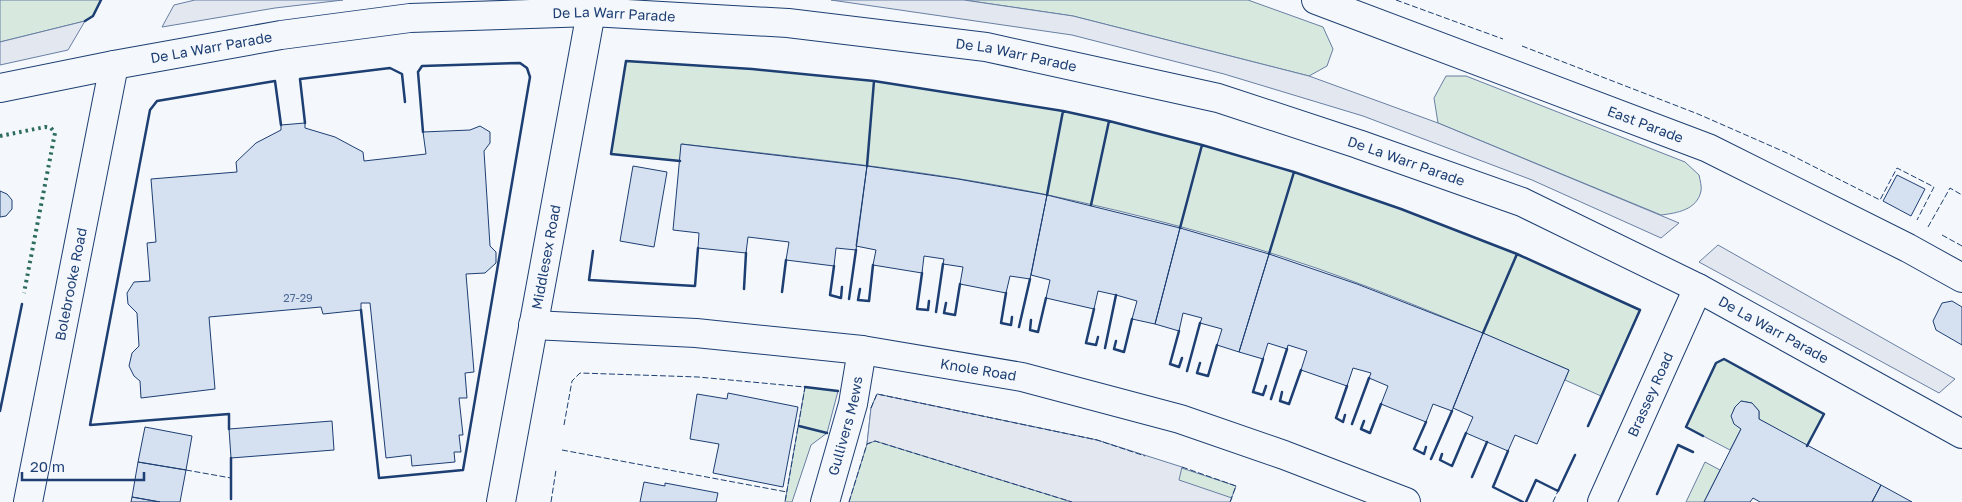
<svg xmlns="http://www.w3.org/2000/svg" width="1962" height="502" viewBox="0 0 1962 502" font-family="'Golos Text',sans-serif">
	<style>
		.green { fill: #d7e8df; stroke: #687fa3 }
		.parking { fill: #e3e8f0; stroke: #687fa3 }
		.building { fill: #d5e0f0; stroke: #1d3f73 }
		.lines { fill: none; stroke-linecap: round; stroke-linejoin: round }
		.street-casing { stroke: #1d3f73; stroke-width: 30 }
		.street { stroke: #f4f7fb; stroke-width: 28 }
		.hedge { stroke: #2c6c60; stroke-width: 4; stroke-dasharray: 2.5 4; stroke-linecap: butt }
		.fence { stroke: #1d3f73; stroke-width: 1; stroke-dasharray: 6 2.5; stroke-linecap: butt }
		.wall { stroke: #1d3f73; stroke-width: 2.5 }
		.labels { text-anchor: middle; stroke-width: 4; stroke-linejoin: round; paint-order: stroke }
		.number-label { font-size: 11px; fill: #4b6792 }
		.street-label { font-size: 14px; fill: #1d3f73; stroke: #f4f7fb }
	</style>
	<rect width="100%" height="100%" fill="#f4f7fb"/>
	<path class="green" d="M0,0H101L93,16L85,21L0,42Z
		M964,0H1248L1323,27L1333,49L1327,66L1309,76L1073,16Z
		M626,61L752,69L875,81L1063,111L1109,121L1202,145L1294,172L1401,209L1517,254L1640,310L1601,396L1565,380L1569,370C1485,334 1402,298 1316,268C1229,238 1138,214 1048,195C927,170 804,158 682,144L680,161L611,154Z
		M1446,76H1466L1685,162L1699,175C1700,180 1702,187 1701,191C1697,210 1677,213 1661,215L1438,123L1434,98Z
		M1724,359L1824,414L1807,446L1759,419V411L1752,403L1741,401L1735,407L1732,416L1741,429L1730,450L1686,427L1716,363Z
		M805,387L838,391L827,433L811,445L792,502H785Z
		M877,394L1097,440L1236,486L1230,502H849L867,444L871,408Z
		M1705,462L1720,470L1704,502H1686Z"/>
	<path class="parking" d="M195,0H343L275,8L162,27L174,5Z
		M831,0H964L1073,16L1309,76L1438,123L1679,223L1661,238L1532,180L1363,116L1224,74L1072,35Z
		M85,21L68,50L0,65V42Z
		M1718,245L1955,379L1939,393L1699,262Z
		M877,394L1097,440L1182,467L1179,480L1232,498L1230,502H1072L875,441L867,444L871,408Z"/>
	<path class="building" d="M305,123V128L335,137L363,152L364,161L426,154L423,132L470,130L480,126L490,132V143L484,151L490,246L496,252V263L485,273L466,274L474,372L465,373L467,398H459L463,435H459L461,452H454L455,462L412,466L411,455L386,458L370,303H361V310L323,314L321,307L209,317L215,389L141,398L140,381L134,376L129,366L132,353L139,346L137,313L128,304L127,293L134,282L150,281L147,243L156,242L151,179L237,172L236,162L256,143L281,130V125Z
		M681,144L867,166L856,250L836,248L834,266L786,260L789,242L748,237L746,253L698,248L699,233L673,230Z
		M633,166L667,172L654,247L620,241Z
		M867,166L958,179L1047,195L1030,279L1010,276L1006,293L960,284L963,267L943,264L944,259L924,256L922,273L873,265L876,250L856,246Z
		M1897,175L1925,189L1911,216L1883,201Z
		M0,191L7,194L12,200V209L6,216L0,217Z
		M1047,195L1180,228L1155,324L1132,319L1137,301L1116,295L1098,291L1094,309L1046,298L1050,280L1031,275Z
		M1180,228L1269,254L1239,352L1217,345L1222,329L1200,323L1202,318L1183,313L1179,331L1155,324Z
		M1269,254L1357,284L1483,333L1452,411L1433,404L1426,422L1381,404L1388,386L1369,378L1371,373L1353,368L1347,386L1301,370L1307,351L1288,345L1287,349L1268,343L1263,359L1239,352Z
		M1952,301L1962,307V345L1936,330L1933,321L1942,303Z
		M1483,333L1569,370L1537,444L1515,435L1508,451L1466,433L1473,417L1453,408Z
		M728,393L798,407L783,487L713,473L719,444L690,439L697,394L727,399Z
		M1741,401L1752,403L1759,411V419L1881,485L1872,502H1760L1753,498L1750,502H1704L1741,429L1734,424L1731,416L1735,407Z
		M332,421L334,450L231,458L229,429Z
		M145,427L192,436L186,470L138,462Z
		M138,462L186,470L180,502H160L132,497Z
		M644,482L665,486V483L718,493L716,502H640Z
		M1881,485L1912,502H1872Z
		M132,497L160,502H131Z"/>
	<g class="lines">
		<g class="street-casing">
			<g id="street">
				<path id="s1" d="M1316,0L1708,148L1908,248L1962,278"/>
				<path id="s2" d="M0,88L114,65L281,35L410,18L591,12L788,23L986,47L1218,98L1358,144L1522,202L1698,288L1962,434"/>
				<path id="s3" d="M533,325L696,333L862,350L1022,377L1180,419L1284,455L1406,502"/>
				<path id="s4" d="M28,502L114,65"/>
				<path id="s5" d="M501,502L591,12"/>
				<path id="s6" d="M825,502L853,404L862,350"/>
				<path id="s7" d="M1602,502L1698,288"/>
			</g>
		</g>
		<use href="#street" class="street"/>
		<path class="hedge" d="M0,136L45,127L51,128L55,133L24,293"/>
		<path class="fence" d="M1396,0L1503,39
			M1522,46L1698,114L1787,153L1880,200L1897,168L1934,187L1917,220
			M1928,227L1950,188L1962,195
			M1942,235L1962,246
			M871,408L877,394L1097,440L1145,456
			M564,425L572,381L580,373L698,377L805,387L785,502
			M562,450L787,492
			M1182,467L1236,486L1230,502
			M186,470L231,478
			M551,502L556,470
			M849,502L867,444L875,441L1072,502
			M1553,502L1558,491"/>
		<path class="wall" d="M85,21L93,16L101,0
			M305,123L300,79L390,68L402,74L405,102
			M680,161L611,154L626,61L752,69L874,81L1063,111L1109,121L1202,145L1294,172L1401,209L1517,254L1640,310L1588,426
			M867,166L874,81
			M1047,195L1063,111
			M1091,205L1109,121
			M1180,228L1202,145
			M593,251L589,280L695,286L698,248
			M1269,254L1294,172
			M834,266L830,295L841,298L842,287
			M922,273L917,309L928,310L929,301
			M744,289L746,253
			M860,289L858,300L869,301L873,265
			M782,292L786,260
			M1006,293L1001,323L1011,325L1012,317
			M849,299L856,250
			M946,303L944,313L955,315L960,284
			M1094,309L1086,343L1096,345L1098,337
			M361,310L379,478L463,470L530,77L527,68L520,63L422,66L418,72L423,132
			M936,312L943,264
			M1031,320L1030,330L1038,332L1046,298
			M1019,327L1030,279
			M1179,331L1170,364L1179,367L1182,358
			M1483,333L1517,254
			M1116,341L1114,349L1124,352L1132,319
			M1105,348L1116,295
			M1263,359L1253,392L1263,395L1266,386
			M1200,363L1197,373L1208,376L1217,345
			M1187,371L1200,323
			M805,387L838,391
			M1282,392L1280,401L1289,404L1301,370
			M1271,399L1287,349
			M0,411L22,304
			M1345,415L1343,422L1336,418L1347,386
			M1364,421L1361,429L1370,433L1381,404
			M1426,422L1414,449L1424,454L1426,447
			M1352,424L1369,378
			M799,426L827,433
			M229,429V414L90,425L150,110L157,101L275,81L281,125
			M1703,436L1686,427L1716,363L1724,359L1824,414L1807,446
			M1508,451L1493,487L1523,502
			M1442,454L1440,460L1452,466L1466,433
			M231,458V499
			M1431,459L1452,411
			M1472,477L1487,442
			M1657,494L1678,445L1693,452
			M1526,502L1536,480L1558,491L1575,455"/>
	</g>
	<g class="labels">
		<g class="number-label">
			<text x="298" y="302">27-29</text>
		</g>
		<g class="street-label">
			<text dy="5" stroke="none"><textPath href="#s2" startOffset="620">De La Warr Parade</textPath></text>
			<text dy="5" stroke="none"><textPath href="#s2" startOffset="215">De La Warr Parade</textPath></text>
			<text dy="5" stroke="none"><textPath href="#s2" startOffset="1025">De La Warr Parade</textPath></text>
			<text dy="5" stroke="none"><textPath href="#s1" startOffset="352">East Parade</textPath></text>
			<text dy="5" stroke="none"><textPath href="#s2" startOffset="1430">De La Warr Parade</textPath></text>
			<text dy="5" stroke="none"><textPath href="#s5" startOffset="249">Middlesex Road</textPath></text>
			<text dy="5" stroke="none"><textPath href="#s4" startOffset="222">Bolebrooke Road</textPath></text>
			<text dy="5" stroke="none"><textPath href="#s2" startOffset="1835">De La Warr Parade</textPath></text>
			<text dy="5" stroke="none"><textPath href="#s3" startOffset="448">Knole Road</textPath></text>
			<text dy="5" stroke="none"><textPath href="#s7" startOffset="118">Brassey Road</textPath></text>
			<text dy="5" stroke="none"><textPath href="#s6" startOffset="79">Gullivers Mews</textPath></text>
		</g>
	</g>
	<path d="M22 472v8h122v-8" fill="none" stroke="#1d3f73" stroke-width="2.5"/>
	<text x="30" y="472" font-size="15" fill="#1d3f73" stroke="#f4f7fb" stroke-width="4" paint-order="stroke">20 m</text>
</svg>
